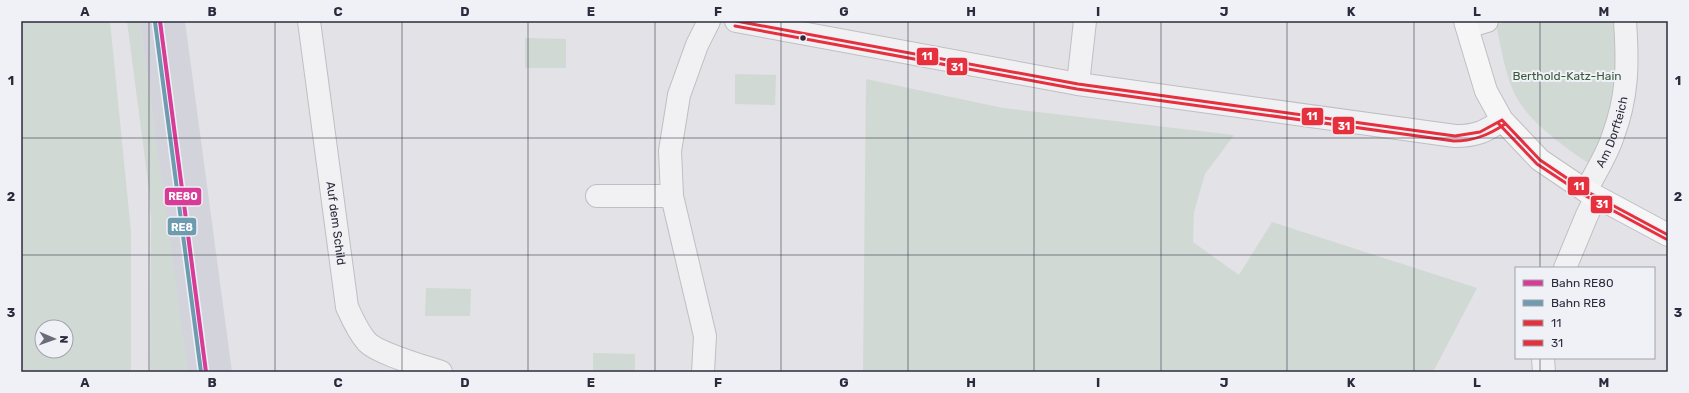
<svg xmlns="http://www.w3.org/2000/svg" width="1689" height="393" viewBox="0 0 1689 393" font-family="Rubik,sans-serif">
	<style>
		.built { fill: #d3d3db }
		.green { fill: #d1d9d4; fill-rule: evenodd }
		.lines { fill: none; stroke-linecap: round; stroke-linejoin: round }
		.minor-casing { stroke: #bfbfc3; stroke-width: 24 }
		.major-casing { stroke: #bfbfc4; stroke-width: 24 }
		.minor { stroke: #f1f1f4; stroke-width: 22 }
		.major { stroke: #f6f6f6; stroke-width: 22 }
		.bus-1-casing { stroke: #f0f1f6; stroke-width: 6 }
		.bus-2-casing { stroke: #f0f1f6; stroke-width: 6 }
		.bus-1 { stroke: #e7303d; stroke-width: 3 }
		.bus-2 { stroke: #e7303d; stroke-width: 3 }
		.rail-1-casing { stroke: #f0f1f6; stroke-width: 7 }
		.rail-2-casing { stroke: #f0f1f6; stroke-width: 7 }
		.rail-1 { stroke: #d83c96; stroke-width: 4 }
		.rail-2 { stroke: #6d9baf; stroke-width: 4 }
		.grid { fill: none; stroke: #2b2b3e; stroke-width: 1; stroke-opacity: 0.55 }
		.bus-dot { fill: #2b2b3e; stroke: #f0f1f6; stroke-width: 1.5 }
		.labels { text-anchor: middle; stroke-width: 4; stroke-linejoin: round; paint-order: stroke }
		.park-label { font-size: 12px; fill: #39593f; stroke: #f0f1f6 }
		.street-label { font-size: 12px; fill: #2b2b3e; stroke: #f0f1f6 }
		.line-badge { stroke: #f0f1f6; stroke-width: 1.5 }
		.badge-label { font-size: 11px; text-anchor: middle; font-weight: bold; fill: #fff }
		.neatline { fill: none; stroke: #2b2b3e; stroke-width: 1.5 }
		.grid-label { font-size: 13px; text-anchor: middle; font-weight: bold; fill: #2b2b3e }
	</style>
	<rect width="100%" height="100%" fill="#e2e2e7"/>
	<path class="built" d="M140,21H185L232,372H187Z"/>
	<path class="green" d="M21,21H110L131,232V372H21ZM42,327H66V351H42Z
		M127,21H140L188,372H150L151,220L149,190Z
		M1508,21H1614L1620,35L1619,95L1590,164C1564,147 1523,118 1512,88C1504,68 1501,46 1496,25Z
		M525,38L566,39V68H525Z
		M735,74L776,75L775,105L735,104Z
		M866,79L1003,108L1234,135L1205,174L1194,212L1193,242L1239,275L1272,222L1477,288L1433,372H863Z
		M426,288L471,289L470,316H425Z
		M593,353L635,354V372H593Z"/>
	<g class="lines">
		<g class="minor-casing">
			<g id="minor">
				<path id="s1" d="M309,21L347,307C352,318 358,332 367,342C379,354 423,366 441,372"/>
				<path d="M736,21L1078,84L1455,136C1476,136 1485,132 1502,120"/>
				<path d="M1467,27L1487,21"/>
				<path d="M1078,84L1085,21"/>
				<path id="s2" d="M1586,191C1595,173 1607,155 1613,136C1628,96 1628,63 1625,21"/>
				<path d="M597,196H672"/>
				<path d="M1565,268L1587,215L1596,197"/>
				<path d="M1543,358L1544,372"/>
				<path d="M703,372L705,336L672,196L670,151L679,95L697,45L709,21"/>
			</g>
		</g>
		<g class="major-casing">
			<path id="major" d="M1465,21L1486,91L1502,120L1540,160L1586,191L1668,235"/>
		</g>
		<use href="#minor" class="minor"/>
		<use href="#major" class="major"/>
		<g class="bus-1-casing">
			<path id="bus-1" d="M736,21L1078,84L1455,136L1480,132L1502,120
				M1502,120L1540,160L1586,191L1668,235"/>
		</g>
		<g class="bus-2-casing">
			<path id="bus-2" d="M735,26L1077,89L1454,141C1474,141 1489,135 1505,124
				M1498,123L1537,164L1584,195L1666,239"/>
		</g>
		<use href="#bus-1" class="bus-1"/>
		<use href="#bus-2" class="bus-2"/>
		<g class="rail-1-casing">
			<path id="rail-1" d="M160,21L206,372"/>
		</g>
		<g class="rail-2-casing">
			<path id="rail-2" d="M155,22L201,372"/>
		</g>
		<use href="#rail-1" class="rail-1"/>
		<use href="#rail-2" class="rail-2"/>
	</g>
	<path class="grid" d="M149,21V372M275,21V372M402,21V372M528,21V372M655,21V372M781,21V372M908,21V372M1034,21V372M1161,21V372M1287,21V372M1414,21V372M1540,21V268M21,138H1668M21,255H1668M1540,358V372"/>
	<circle class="bus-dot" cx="803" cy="38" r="3.5"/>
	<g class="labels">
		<g class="park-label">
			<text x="1567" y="80">Berthold-Katz-Hain</text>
		</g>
		<g class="street-label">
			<text dy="4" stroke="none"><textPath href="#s2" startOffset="65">Am Dorfteich</textPath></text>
			<text dy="4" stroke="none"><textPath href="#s1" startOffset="204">Auf dem Schild</textPath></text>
		</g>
	</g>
	<g class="line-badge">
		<rect x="916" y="47" width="23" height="19" rx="4" fill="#e7303d"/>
		<rect x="946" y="57" width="22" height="19" rx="4" fill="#e7303d"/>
		<rect x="1301" y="107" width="23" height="19" rx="4" fill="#e7303d"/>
		<rect x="1332" y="116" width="23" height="19" rx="4" fill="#e7303d"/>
		<rect x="1567" y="176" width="23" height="20" rx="4" fill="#e7303d"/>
		<rect x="164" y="187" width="38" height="19" rx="4" fill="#d83c96"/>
		<rect x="1590" y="195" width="23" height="19" rx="4" fill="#e7303d"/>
		<rect x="167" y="217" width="30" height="19" rx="4" fill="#6d9baf"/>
	</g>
	<g class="badge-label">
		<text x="927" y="60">11</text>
		<text x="957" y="71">31</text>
		<text x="1312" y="120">11</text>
		<text x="1344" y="130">31</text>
		<text x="1579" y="190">11</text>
		<text x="183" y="200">RE80</text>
		<text x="1602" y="208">31</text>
		<text x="182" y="231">RE8</text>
	</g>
	<rect width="1689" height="393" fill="none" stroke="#f0f1f6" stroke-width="44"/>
	<rect x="1515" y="267" width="140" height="92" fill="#f0f1f6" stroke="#a1a2ac"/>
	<rect x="1523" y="280" width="20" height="6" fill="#d83c96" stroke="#a1a2ac"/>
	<text x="1551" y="287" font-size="12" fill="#2b2b3e">Bahn RE80</text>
	<rect x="1523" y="300" width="20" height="6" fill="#6d9baf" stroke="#a1a2ac"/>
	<text x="1551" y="307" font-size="12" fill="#2b2b3e">Bahn RE8</text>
	<rect x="1523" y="320" width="20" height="6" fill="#e7303d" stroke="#a1a2ac"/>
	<text x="1551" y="327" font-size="12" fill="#2b2b3e">11</text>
	<rect x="1523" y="340" width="20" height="6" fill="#e7303d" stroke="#a1a2ac"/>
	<text x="1551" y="347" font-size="12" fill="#2b2b3e">31</text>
	<g transform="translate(54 339) rotate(92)"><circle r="19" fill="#f0f1f6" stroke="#a1a2ac"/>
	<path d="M0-3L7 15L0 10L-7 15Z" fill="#6b6b79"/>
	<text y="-6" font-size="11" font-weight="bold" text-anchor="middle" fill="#2b2b3e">N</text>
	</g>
	<rect x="22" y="22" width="1645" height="349" class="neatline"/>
	<g class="grid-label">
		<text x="85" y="16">A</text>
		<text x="212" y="16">B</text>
		<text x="338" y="16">C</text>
		<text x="465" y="16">D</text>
		<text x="591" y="16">E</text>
		<text x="718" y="16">F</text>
		<text x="844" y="16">G</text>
		<text x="971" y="16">H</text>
		<text x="1098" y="16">I</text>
		<text x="1224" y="16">J</text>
		<text x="1351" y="16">K</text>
		<text x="1477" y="16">L</text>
		<text x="1604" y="16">M</text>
		<text x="11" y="85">1</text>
		<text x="1678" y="85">1</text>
		<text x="11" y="201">2</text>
		<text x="1678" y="201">2</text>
		<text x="11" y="317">3</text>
		<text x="1678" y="317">3</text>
		<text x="85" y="387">A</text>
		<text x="212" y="387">B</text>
		<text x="338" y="387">C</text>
		<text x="465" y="387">D</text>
		<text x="591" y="387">E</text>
		<text x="718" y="387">F</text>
		<text x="844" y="387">G</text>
		<text x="971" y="387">H</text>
		<text x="1098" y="387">I</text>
		<text x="1224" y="387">J</text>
		<text x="1351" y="387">K</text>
		<text x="1477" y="387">L</text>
		<text x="1604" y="387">M</text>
	</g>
</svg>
